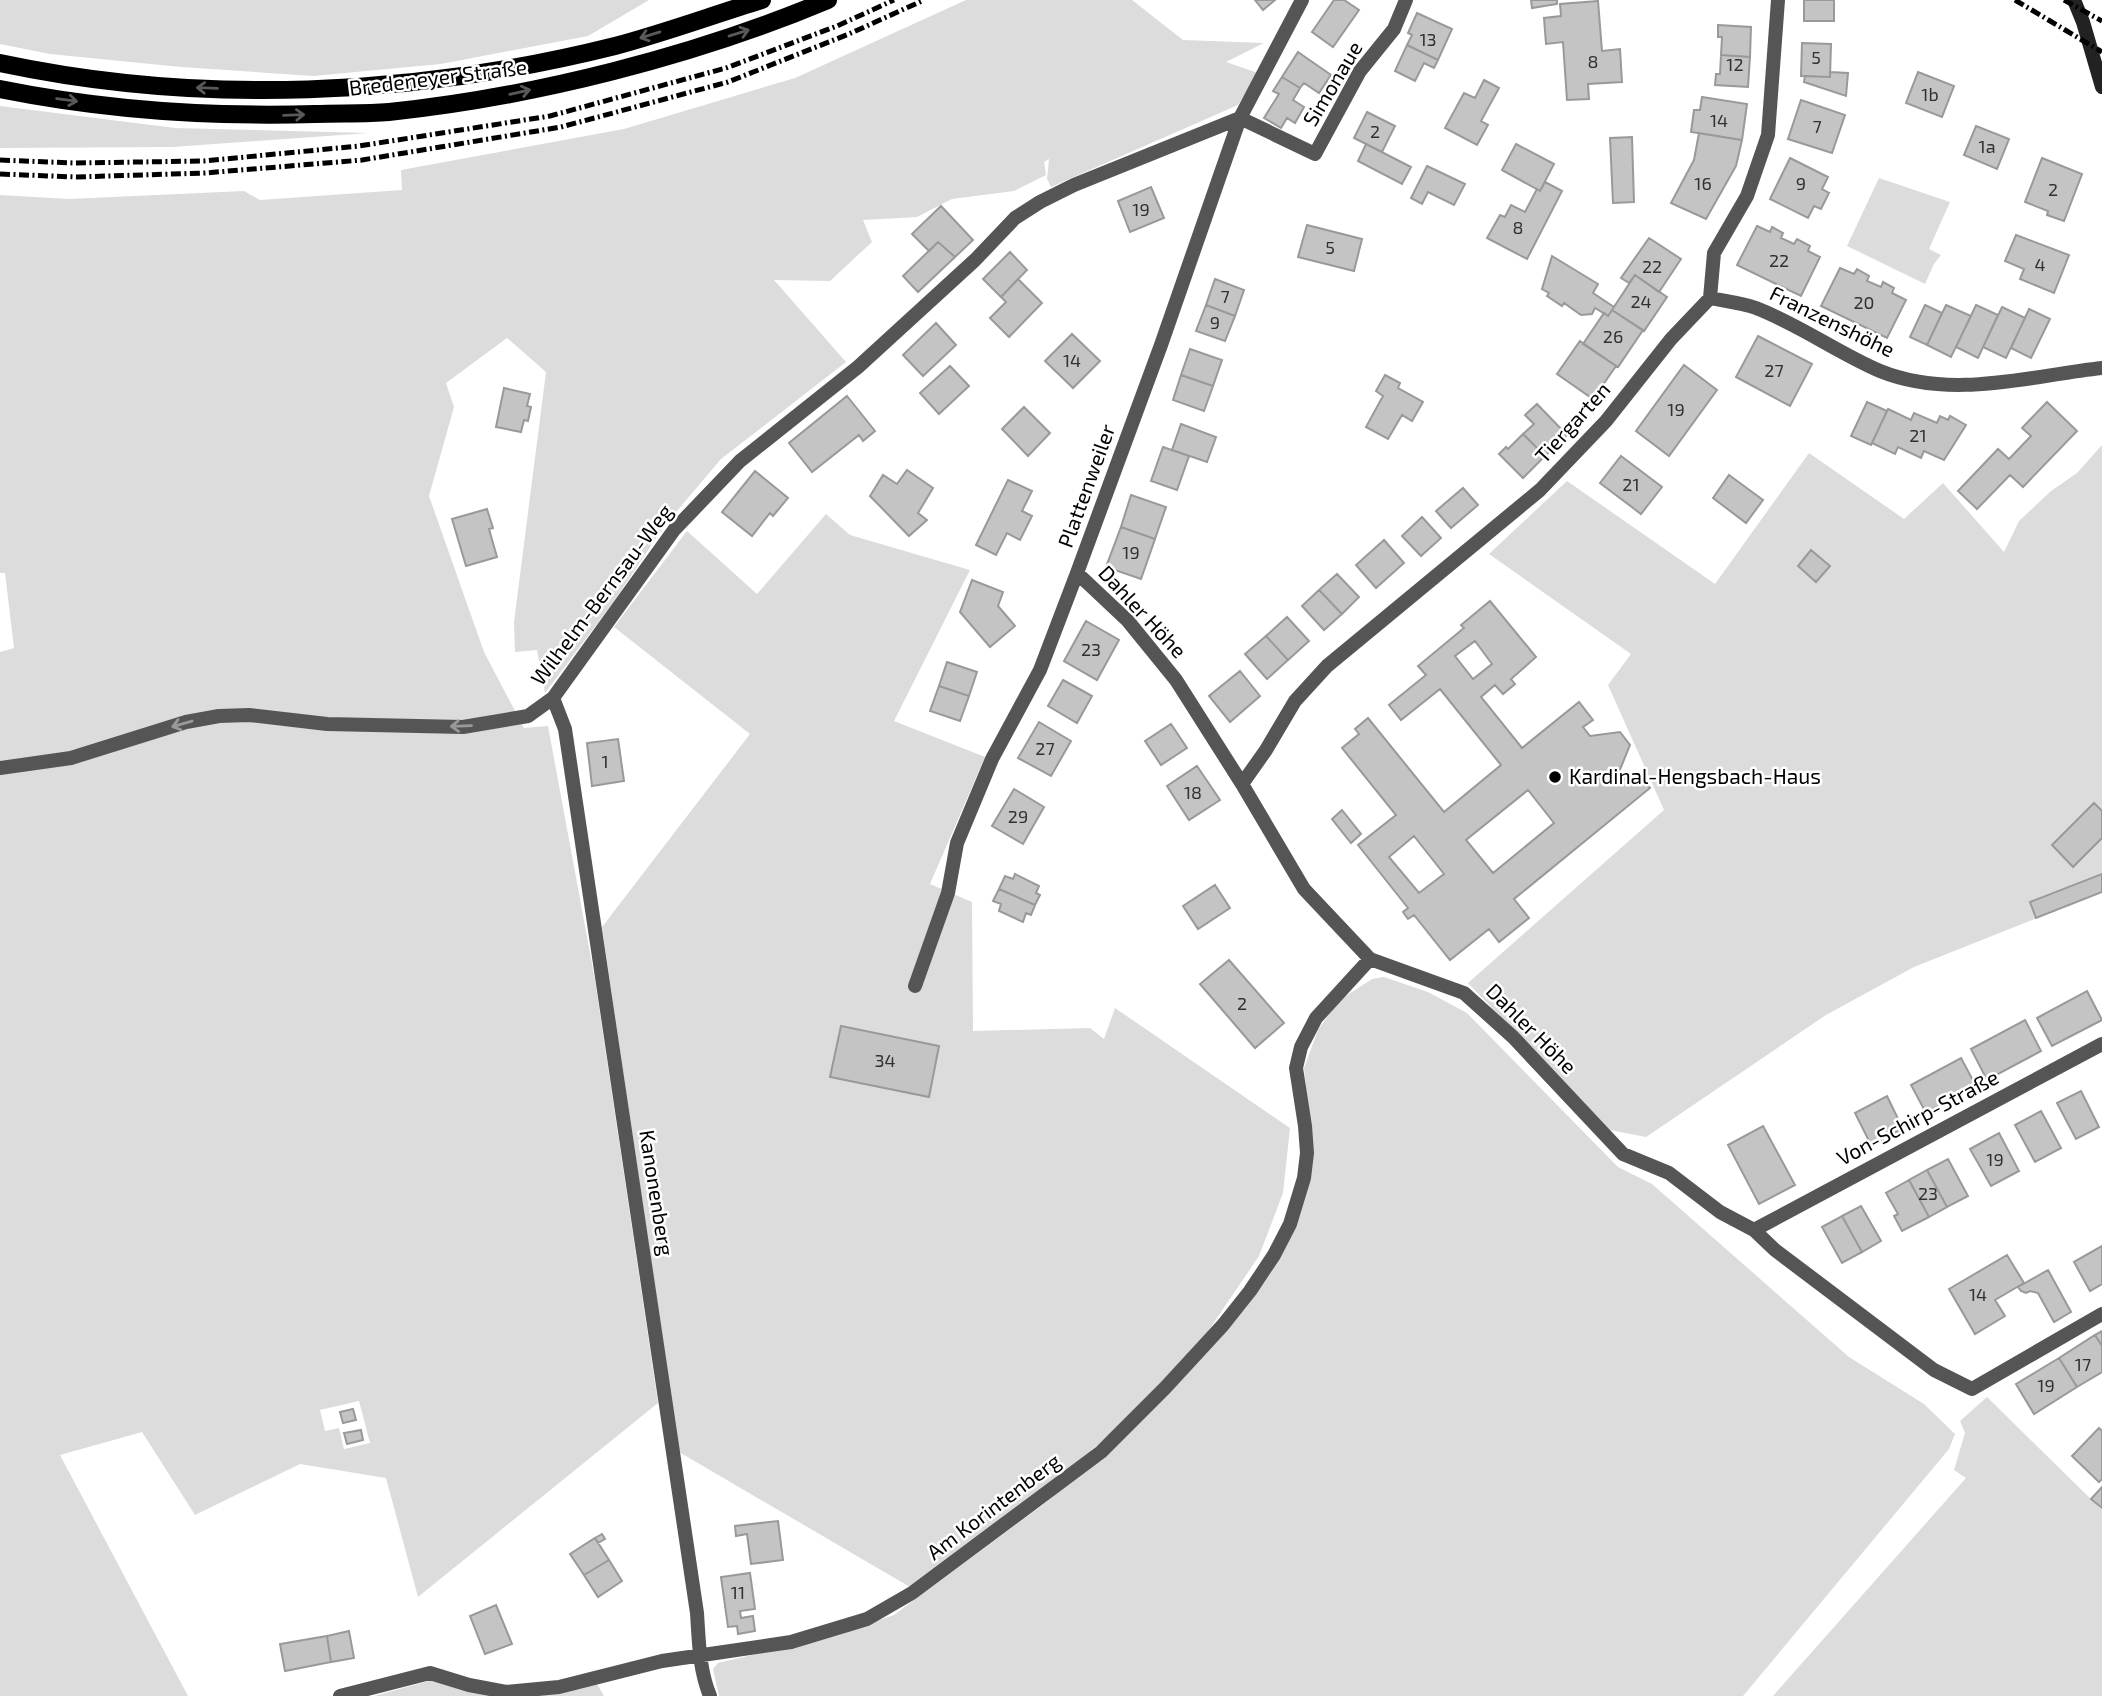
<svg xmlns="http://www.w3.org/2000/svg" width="2102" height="1696" viewBox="0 0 2102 1696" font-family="'Exo 2',sans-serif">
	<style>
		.green { fill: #dcdcdc; fill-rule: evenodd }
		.building { fill: #c4c4c4; stroke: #999; stroke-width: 2; fill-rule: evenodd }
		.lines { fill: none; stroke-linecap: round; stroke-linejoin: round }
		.minor { stroke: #555; stroke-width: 14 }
		.secondary { stroke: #222; stroke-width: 14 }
		.primary { stroke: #000; stroke-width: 18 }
		.rail { stroke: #000; stroke-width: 5; stroke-dasharray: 10 3.5 2 3.5; stroke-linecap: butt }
		.oneway { stroke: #595959 }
		.oneway2 { stroke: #999 }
		.poi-dot { fill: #000; stroke: #fff; stroke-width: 2.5 }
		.labels { text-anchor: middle; stroke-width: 5; stroke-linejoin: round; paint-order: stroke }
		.number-label { font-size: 18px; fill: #313131 }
		.street-label { font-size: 21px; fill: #000; stroke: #fff }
		.poi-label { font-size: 21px; fill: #000; stroke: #fff; text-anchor: start }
	</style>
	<rect width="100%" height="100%" fill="#fff"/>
	<path class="green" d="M0,0H649L588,36L441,64L313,76L181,67L50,54L0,44Z
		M966,0H1132L1183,40L1264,43L1226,62L1258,73L1238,105L1051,187L1047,179L1049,159L1044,162L1046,175L1014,191L952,199L917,217L863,220L872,242L830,281L774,280L846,362L721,459L665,525L612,604L545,693L537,650L515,652L514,622L546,372L507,338L446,383L454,407L429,496L484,652L524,728L548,726L595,980L658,1403L418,1597L386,1478L300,1464L195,1515L142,1432L60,1455L188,1696H0V652L14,648L5,573H0V195L69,199L244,191L260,200L402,190L401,170L624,129L795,78ZM359,1401L370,1443L344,1449L339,1428L325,1431L320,1410Z
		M0,106L175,128L369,133L172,147L0,148Z
		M1879,178L1950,202L1929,249L1941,255L1934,264L1925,284L1847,246Z
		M2102,445V892L1914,967L1826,1015L1646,1137L1610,1130L1468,983L1664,810L1608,685L1631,654L1489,554L1567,481L1715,584L1809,453L1904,519L1943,483L2004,552L2019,521L2051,491L2077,473Z
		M826,514L850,535L970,570L894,721L985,757L930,884L972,902L973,1031L1090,1028L1104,1039L1115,1008L1290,1128L1283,1193L1259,1256L1200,1343L1133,1414L1060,1478L910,1587L679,1452L602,927L750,734L614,627L687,531L757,594Z
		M1384,977L1428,992L1467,1013L1618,1167L1652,1184L1849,1357L1924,1404L1955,1434L1949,1449L1743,1696H719L713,1669L718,1663L833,1636L894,1615L1044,1504L1127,1435L1282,1251L1310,1125L1304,1068L1318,1030L1338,1001L1372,979Z
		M1987,1397L2102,1510V1696H1773L1966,1478L1954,1470L1965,1433L1960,1421Z
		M436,1679L503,1696H374Z
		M597,1684L604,1696H514Z"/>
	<path class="building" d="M1255,0H1275L1263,10Z
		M1334,0H1344L1359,10L1333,47L1312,32Z
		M1531,0H1557V4L1532,8Z
		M1804,0H1834V21H1804Z
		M1598,1L1602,51L1620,49L1622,82L1588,84L1589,99L1567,100L1563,42L1546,44L1544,18L1561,16L1560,4Z
		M1417,13L1452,29L1438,60L1407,45L1412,35L1408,33Z
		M1718,25L1751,27L1750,57L1721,55L1722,37H1718Z
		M1802,43L1831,44L1830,77L1801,76Z
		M1407,45L1438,60L1434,68L1424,63L1415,81L1395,71Z
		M1298,52L1331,75L1319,93L1304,83L1300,88L1282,77Z
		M1721,55L1750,57L1748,87L1715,85L1716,74H1720Z
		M1830,72L1848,73L1846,96L1804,82L1805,76L1830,77Z
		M1918,72L1954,86L1942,117L1906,103Z
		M1282,77L1300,88L1293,100L1304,107L1295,123L1287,118L1281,128L1264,118L1279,94L1273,91Z
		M1484,80L1499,88L1481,121L1488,125L1477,145L1445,128L1464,93L1475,98Z
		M1702,97L1747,104L1742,140L1691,132L1694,110H1700Z
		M1801,100L1845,115L1832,153L1788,139Z
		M1367,112L1395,126L1382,152L1354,138Z
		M1976,126L2009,139L1997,169L1964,155Z
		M1699,133L1742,140L1736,166L1706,219L1671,203L1694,160Z
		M1632,137L1634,202L1613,203L1610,138Z
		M1366,144L1411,167L1402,184L1358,161Z
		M1516,144L1554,164L1540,191L1502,170Z
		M1790,158L1828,177L1822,189L1829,193L1821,209L1814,206L1808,218L1770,199Z
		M2042,158L2082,174L2064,221L2047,215L2048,211L2025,202Z
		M1427,166L1465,184L1454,205L1428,192L1422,204L1411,198Z
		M1545,182L1562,191L1527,259L1487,238L1500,215L1505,217L1511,205L1525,212L1537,189L1540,191Z
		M1151,187L1164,218L1130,232L1118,201Z
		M941,206L973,240L955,257L938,242L929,251L912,234Z
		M1307,225L1362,239L1354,271L1298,257Z
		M1757,226L1770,232L1772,227L1783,233L1781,238L1794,244L1797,239L1810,246L1808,251L1820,257L1801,296L1737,265Z
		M2016,235L2069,255L2054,293L2020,279L2024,269L2005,261Z
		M1649,238L1681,259L1659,292L1635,275L1629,283L1621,278Z
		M938,242L955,257L918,292L903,276Z
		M1010,252L1027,270L1001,297L983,279Z
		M1552,256L1598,284L1593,293L1614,307L1608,316L1595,308L1592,314L1581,315L1564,303L1562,306L1547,296L1549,293L1542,289Z
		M1840,268L1854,274L1857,269L1869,276L1867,281L1881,287L1883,282L1894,288L1892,293L1906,300L1887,338L1821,306Z
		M1635,275L1667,297L1644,331L1612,310Z
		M1018,279L1042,303L1009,337L990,318L1006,302L1001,297Z
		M1215,279L1244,290L1235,316L1206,305Z
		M1206,305L1235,316L1225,341L1196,331Z
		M1925,305L1942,313L1927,345L1910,337Z
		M1946,305L1971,316L1951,357L1927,345Z
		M1976,305L1998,315L1978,358L1956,347Z
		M2002,307L2025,318L2006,358L1983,347Z
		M2029,309L2050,319L2031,358L2011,348Z
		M1612,310L1643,330L1618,367L1583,344L1604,313L1608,316Z
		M936,323L956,345L923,376L903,355Z
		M1072,334L1100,361L1073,388L1045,361Z
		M1758,336L1812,364L1790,406L1736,377Z
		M1580,341L1616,366L1593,399L1557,374Z
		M1190,349L1222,360L1213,386L1181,375Z
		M1684,365L1717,390L1669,456L1636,431Z
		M950,366L969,386L939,414L920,393Z
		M1181,375L1213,386L1204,411L1173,400Z
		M1385,375L1400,383L1398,388L1423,402L1412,421L1402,415L1388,439L1366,427L1383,396L1376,391Z
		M504,388L530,394L527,406L531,407L528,421L524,420L521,432L496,427Z
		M847,396L875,431L863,441L859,435L812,472L789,443Z
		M1867,402L1887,411L1871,445L1851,436Z
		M2047,402L2077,431L2023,487L2010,475L1977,509L1958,491L1998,449L2009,459L2031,436L2022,428Z
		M1537,404L1567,435L1545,456L1523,434L1534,424L1525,415Z
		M1024,407L1050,433L1028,456L1002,429Z
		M1888,409L1911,420L1914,413L1937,423L1940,416L1948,420L1950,416L1966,425L1944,460L1924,451L1921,458L1898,447L1895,454L1872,443Z
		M1181,424L1216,437L1207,462L1172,450Z
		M1523,434L1545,456L1523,478L1499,454L1506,447L1508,449Z
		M1163,447L1189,456L1177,490L1151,481Z
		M1621,456L1662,487L1641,514L1600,483Z
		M907,470L933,488L918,513L927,520L909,536L870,496L883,475L897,484Z
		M755,471L788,498L773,516L770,513L752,536L722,512Z
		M1729,475L1763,500L1746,523L1713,498Z
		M1008,480L1032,491L1022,511L1032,516L1020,540L1007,533L996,555L976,545Z
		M1463,488L1478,505L1451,528L1436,511Z
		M1131,495L1166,507L1155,539L1121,527Z
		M487,509L493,528L489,529L497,557L466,566L452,519Z
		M1422,517L1441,538L1421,556L1402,536Z
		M1121,527L1155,539L1141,579L1106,567Z
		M1384,540L1404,563L1376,588L1356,565Z
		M1811,550L1830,566L1816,582L1798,566Z
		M1337,574L1359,597L1342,614L1319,590Z
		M972,580L1003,592L998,606L1015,626L990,647L960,612Z
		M1319,590L1342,614L1324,630L1302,606Z
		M1490,601L1536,657L1511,679L1515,684L1503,694L1495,685L1481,697L1522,748L1579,702L1593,720L1583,727L1590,736L1620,732L1630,745L1619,772L1627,782L1637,773L1650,788L1514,899L1529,918L1499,942L1489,929L1450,960L1414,915L1408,919L1403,912L1408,908L1358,845L1396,815L1342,748L1359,734L1355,729L1368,718L1444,812L1501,765L1440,689L1401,720L1389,705L1426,675L1418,666L1464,628L1461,625ZM1475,641L1492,664L1473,679L1455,656ZM1528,790L1554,823L1493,873L1466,840ZM1414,836L1444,874L1419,893L1389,857Z
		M1287,617L1309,641L1288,660L1266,636Z
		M1086,621L1119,640L1097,680L1064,661Z
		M1266,636L1288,660L1267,679L1245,654Z
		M947,662L977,672L969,696L939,686Z
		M1240,671L1260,696L1230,722L1209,696Z
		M1063,680L1092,696L1077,723L1048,706Z
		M939,686L969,696L960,721L930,711Z
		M1039,722L1071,741L1051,776L1018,758Z
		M1171,724L1187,748L1161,765L1145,741Z
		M618,739L624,781L592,786L587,743Z
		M1197,766L1220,800L1189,820L1167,786Z
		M1014,789L1044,807L1023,844L992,826Z
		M2094,803L2102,811V838L2073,867L2052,845Z
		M1342,810L1361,834L1351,843L1332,819Z
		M1015,874L1039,886L1036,893L1040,895L1035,905L999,889L1005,876L1013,879Z
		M2102,874V892L2036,918L2030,902Z
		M1215,885L1230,908L1198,929L1183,906Z
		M999,889L1035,905L1031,915L1026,913L1023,922L999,911L1001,904L993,901Z
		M1229,960L1284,1023L1255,1048L1200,984Z
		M2087,991L2102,1020L2052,1046L2037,1018Z
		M2025,1020L2041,1051L1987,1080L1971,1049Z
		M841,1026L939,1046L929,1097L830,1077Z
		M1961,1058L1976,1086L1926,1113L1911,1085Z
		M2081,1091L2099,1127L2076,1139L2057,1103Z
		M1887,1096L1903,1129L1871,1145L1855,1113Z
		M2041,1111L2061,1148L2035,1162L2015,1125Z
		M1763,1126L1795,1185L1759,1204L1728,1145Z
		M1999,1133L2019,1171L1991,1186L1970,1149Z
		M1948,1159L1968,1196L1947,1207L1927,1170Z
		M1927,1170L1947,1207L1929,1217L1909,1180Z
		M1909,1180L1929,1217L1902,1231L1894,1216L1898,1214L1886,1193Z
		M1861,1206L1881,1241L1862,1252L1842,1216Z
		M1842,1216L1862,1252L1842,1263L1822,1227Z
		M2102,1246V1284L2090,1291L2074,1262Z
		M2007,1255L2024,1283L1995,1300L2005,1316L1975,1334L1949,1289Z
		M2048,1270L2071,1312L2054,1322L2038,1293L2030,1291L2026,1293L2021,1291L2018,1287Z
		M2102,1331V1346L2095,1335Z
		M2095,1335L2102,1346V1372L2077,1387L2059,1358Z
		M2059,1358L2077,1387L2034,1414L2016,1384Z
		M353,1409L356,1420L343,1423L340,1412Z
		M2099,1428L2102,1431V1479L2099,1482L2072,1456Z
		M361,1430L363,1440L347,1444L344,1433Z
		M2102,1487V1508L2091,1499Z
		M778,1521L783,1560L751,1564L747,1534L736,1536L735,1526Z
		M602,1534L605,1539L598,1543L595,1538Z
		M595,1538L609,1560L584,1575L570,1554Z
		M609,1560L622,1581L598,1597L584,1575Z
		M750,1573L755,1609L740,1611L741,1618L753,1616L755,1631L738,1634L737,1626L728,1627L721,1577Z
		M496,1605L512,1644L485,1654L470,1616Z
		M349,1631L354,1658L331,1662L327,1636Z
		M327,1636L331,1662L285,1671L280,1644Z"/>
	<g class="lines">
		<path class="minor" d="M1240,118L1315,154L1360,71L1394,29L1406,0
			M1710,298C1725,301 1742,303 1756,308C1800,325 1838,353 1880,371C1952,400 2029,376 2102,368
			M1077,573L1128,621L1176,680L1242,784L1304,889L1370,959L1464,993L1513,1037L1623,1154L1669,1173L1720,1212L1754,1230L1775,1250L1934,1370L1972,1389L2102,1314
			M553,698L565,729L697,1613C699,1642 699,1669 710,1696
			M0,768L71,758L186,722L219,716L249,715L327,724L463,727L528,716L553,698L674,530L740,461L858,367L975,260L1015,218L1040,202L1074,185L1240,118
			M1242,784L1266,750L1295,701L1327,666L1540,490L1606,421L1671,339L1710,298L1714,253L1747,196L1768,135L1778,0
			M915,986L948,893L957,843L992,759L1040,670L1077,573L1161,345L1240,118L1302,0
			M1754,1230L2102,1044
			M340,1696L430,1673L469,1685L506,1692L559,1687L662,1661L791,1642L867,1619L912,1593L1101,1452L1165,1388L1223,1325L1250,1291L1274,1255L1290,1224L1304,1178L1307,1153L1305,1126L1296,1068L1301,1047L1316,1018L1370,959"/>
		<path class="secondary" d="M2074,0L2083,22L2102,87"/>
		<path class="primary" d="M0,63C202,106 415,96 615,46C664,33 713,15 762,0
			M0,89C104,110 209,117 315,114C340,113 365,114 389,112C533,97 695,56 828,0"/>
		<path class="rail" d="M2015,0L2102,52
			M2064,0L2102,21
			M0,160L74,163L204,161L359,146L550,116L726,68L837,26L894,0
			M0,174L76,177L205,173L362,160L561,127L728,82L849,34L924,0"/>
	</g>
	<defs><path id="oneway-shaft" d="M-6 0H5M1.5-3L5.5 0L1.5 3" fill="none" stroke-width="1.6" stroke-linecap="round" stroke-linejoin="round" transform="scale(1.75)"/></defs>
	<g class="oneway">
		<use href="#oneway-shaft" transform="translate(739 33) rotate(-17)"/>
		<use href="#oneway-shaft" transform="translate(650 35) rotate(163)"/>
		<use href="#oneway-shaft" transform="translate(207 88) rotate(-178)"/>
		<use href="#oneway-shaft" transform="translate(520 92) rotate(-13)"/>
		<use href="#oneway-shaft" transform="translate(67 100) rotate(8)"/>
		<use href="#oneway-shaft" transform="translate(294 115) rotate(-2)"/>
	</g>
	<g class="oneway2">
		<use href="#oneway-shaft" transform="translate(182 724) rotate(164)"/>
		<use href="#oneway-shaft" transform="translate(461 726) rotate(178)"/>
	</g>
	<circle class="poi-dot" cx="1555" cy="777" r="7"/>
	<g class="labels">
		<g class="number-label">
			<text x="1428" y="46">13</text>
			<text x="1816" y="64">5</text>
			<text x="1593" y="68">8</text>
			<text x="1735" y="71">12</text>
			<text x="1930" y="101">1b</text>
			<text x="1719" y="127">14</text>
			<text x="1817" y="133">7</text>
			<text x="1375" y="138">2</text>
			<text x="1987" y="153">1a</text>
			<text x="1703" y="190">16</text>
			<text x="1801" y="190">9</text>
			<text x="2053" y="196">2</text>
			<text x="1141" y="216">19</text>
			<text x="1518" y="234">8</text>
			<text x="1330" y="254">5</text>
			<text x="1779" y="267">22</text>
			<text x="2040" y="271">4</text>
			<text x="1652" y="273">22</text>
			<text x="1225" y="303">7</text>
			<text x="1641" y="308">24</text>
			<text x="1864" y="309">20</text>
			<text x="1215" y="329">9</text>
			<text x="1613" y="343">26</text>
			<text x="1072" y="367">14</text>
			<text x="1774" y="377">27</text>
			<text x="1676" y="416">19</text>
			<text x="1918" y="442">21</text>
			<text x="1631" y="491">21</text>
			<text x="1131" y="559">19</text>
			<text x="1091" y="656">23</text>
			<text x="1045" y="755">27</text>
			<text x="605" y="768">1</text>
			<text x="1193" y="799">18</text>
			<text x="1018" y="823">29</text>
			<text x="1242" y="1010">2</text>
			<text x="885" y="1067">34</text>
			<text x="1995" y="1166">19</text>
			<text x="1928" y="1200">23</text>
			<text x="1978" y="1301">14</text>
			<text x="2083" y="1371">17</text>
			<text x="2046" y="1392">19</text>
			<text x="738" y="1599">11</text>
		</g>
		<g class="street-label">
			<text transform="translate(438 78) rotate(-7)" y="7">Bredeneyer Straße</text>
			<text transform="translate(1333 84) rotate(-59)" y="7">Simonaue</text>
			<text transform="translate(1832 322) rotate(26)" y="7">Franzenshöhe</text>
			<text transform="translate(1573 423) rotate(-48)" y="7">Tiergarten</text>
			<text transform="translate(1087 486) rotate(-70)" y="7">Plattenweiler</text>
			<text transform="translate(602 595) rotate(-53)" y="7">Wilhelm-Bernsau-Weg</text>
			<text transform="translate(1142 612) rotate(47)" y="7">Dahler Höhe</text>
			<text transform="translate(1531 1029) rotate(45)" y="7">Dahler Höhe</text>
			<text transform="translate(1918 1118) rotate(-28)" y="7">Von-Schirp-Straße</text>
			<text transform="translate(656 1193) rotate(81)" y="7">Kanonenberg</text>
			<text transform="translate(994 1507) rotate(-37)" y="7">Am Korintenberg</text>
		</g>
		<g class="poi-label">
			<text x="1569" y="784">Kardinal-Hengsbach-Haus</text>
		</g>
	</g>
</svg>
